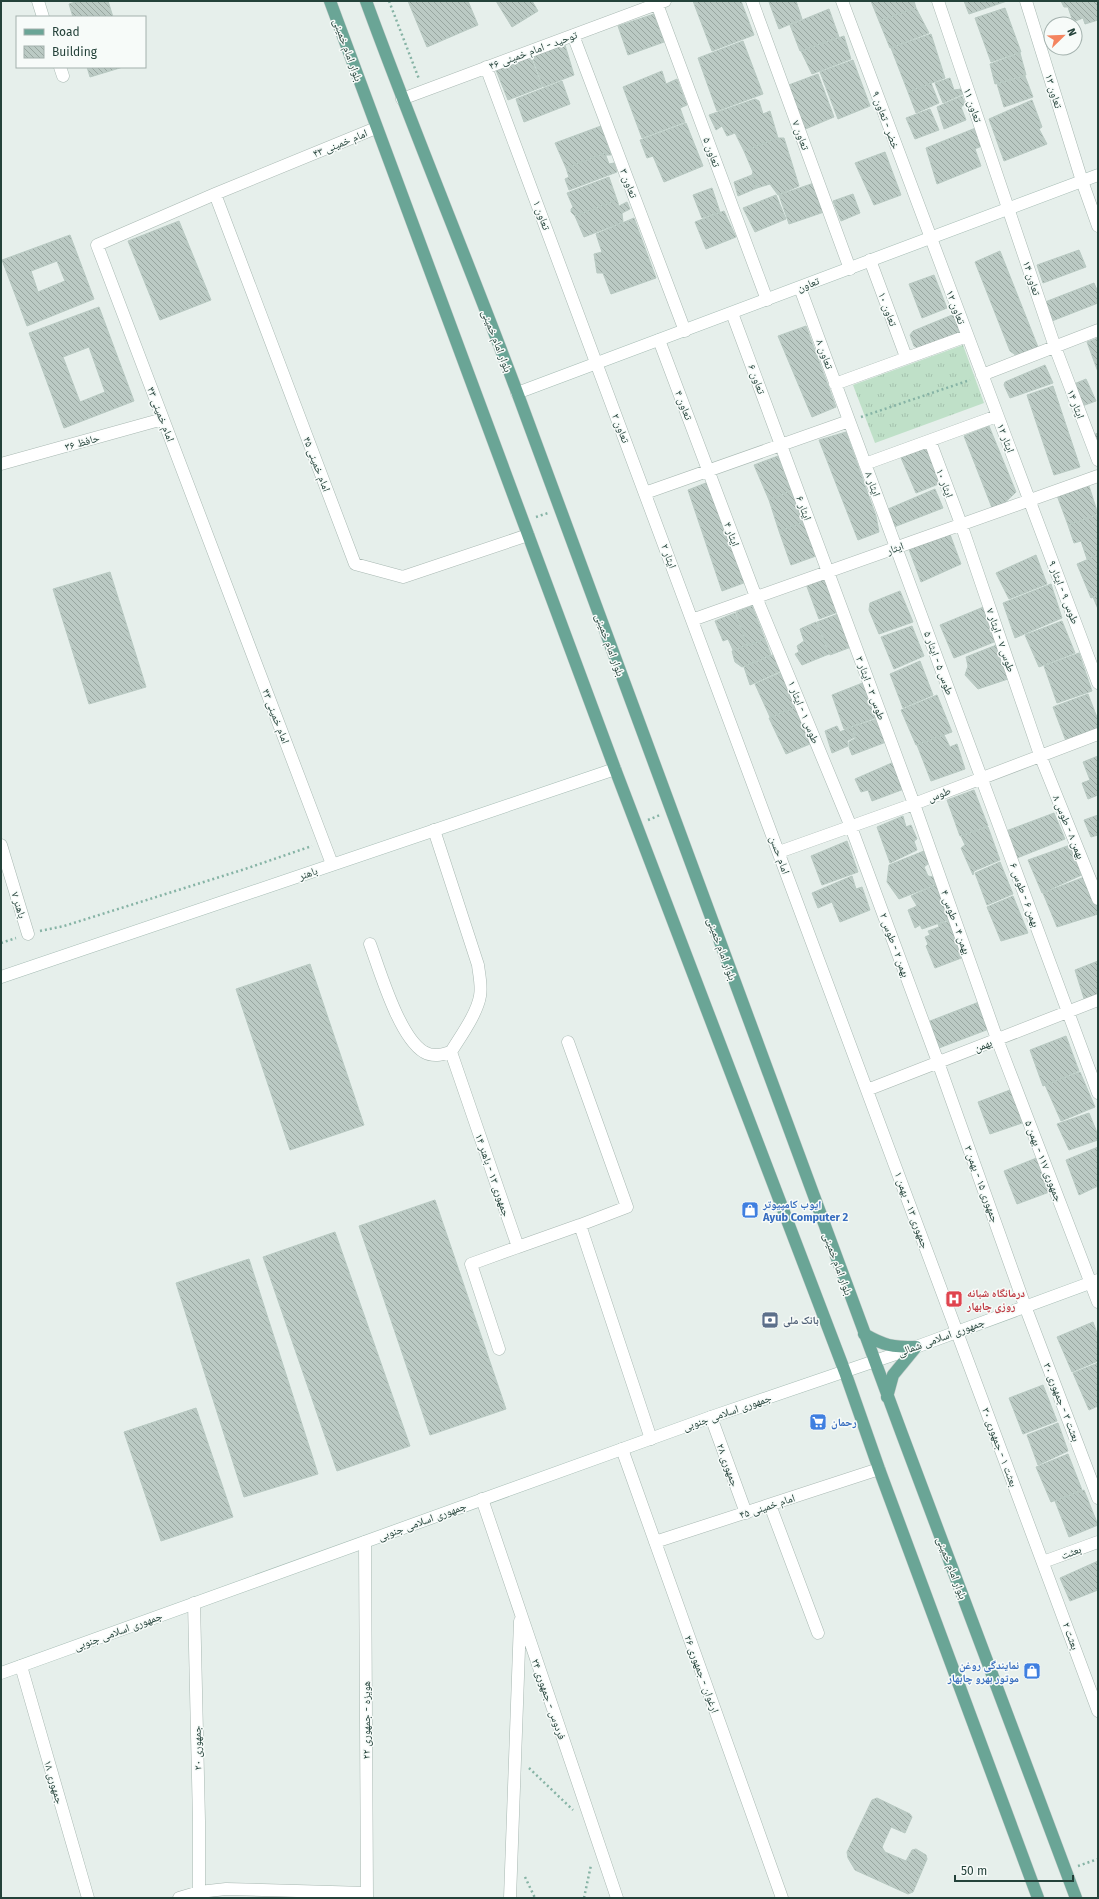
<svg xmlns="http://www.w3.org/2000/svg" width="1099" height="1899" viewBox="0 0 1099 1899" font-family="'Fira Sans','Noto Naskh Arabic',sans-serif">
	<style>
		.grass { fill: url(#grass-tufts) }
		.building { fill: url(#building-back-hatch); stroke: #b8c9c2; fill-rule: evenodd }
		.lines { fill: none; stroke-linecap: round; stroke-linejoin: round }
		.street-casing { stroke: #a8b8b2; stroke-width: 13 }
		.secondary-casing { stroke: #a4bbb3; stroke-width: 13 }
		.primary-casing { stroke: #c2cac8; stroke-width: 13 }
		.path { stroke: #86b3a5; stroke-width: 2.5; stroke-dasharray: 2 3; stroke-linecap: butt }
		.street { stroke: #fff; stroke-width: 12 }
		.secondary { stroke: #fff; stroke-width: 12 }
		.primary { stroke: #6aa596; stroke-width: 12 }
		.labels { text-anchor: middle; stroke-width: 3; stroke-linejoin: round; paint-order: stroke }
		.street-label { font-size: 11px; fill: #24423a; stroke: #f7fbf9 }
		.shop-label { font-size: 11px; font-weight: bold; fill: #366cbe; stroke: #f7fbf9; text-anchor: start }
		.health-label { font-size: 11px; font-weight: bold; fill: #be3a42; stroke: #f7fbf9; text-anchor: start }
		.service-label { font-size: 11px; font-weight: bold; fill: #4e5e75; stroke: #f7fbf9; text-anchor: start }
	</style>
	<defs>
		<pattern id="grass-tufts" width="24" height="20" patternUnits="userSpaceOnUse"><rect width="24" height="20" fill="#bfe0c8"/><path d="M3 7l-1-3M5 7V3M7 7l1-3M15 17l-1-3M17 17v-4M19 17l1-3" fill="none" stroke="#a4c1ad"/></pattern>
		<pattern id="building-back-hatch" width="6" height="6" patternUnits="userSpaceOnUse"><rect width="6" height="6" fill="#bbcac4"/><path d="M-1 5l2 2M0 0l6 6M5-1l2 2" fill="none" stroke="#98a6a0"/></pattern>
	</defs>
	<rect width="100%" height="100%" fill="#e6efeb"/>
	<path class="grass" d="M963,345L984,403L875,443L853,385Z"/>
	<path class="building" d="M79,1H108L113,17H73L69,4Z
		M408,1H468L478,25L427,47Z
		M496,1H532L538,11L512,27Z
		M693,1H741L754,35L712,51Z
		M773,1H796L802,19L779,29L769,2Z
		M871,1H914L916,8L879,21Z
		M964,1H1007L969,14Z
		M1061,1H1098V20L1085,24L1083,18L1073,22L1068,7H1064Z
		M916,8L929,33L890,48L879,21Z
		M1005,8L1021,52L991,62L975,18Z
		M829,9L839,37L800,51L790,25Z
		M654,14L664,42L628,55L618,26Z
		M931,34L945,78L908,92L891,48Z
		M844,36L851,59L812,74L801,51Z
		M743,41L763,94L717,111L698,58Z
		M565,45L574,75L543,87L532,56Z
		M1020,53L1026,75L995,84L990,64Z
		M531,57L542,87L508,100L496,70Z
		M853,60L870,106L838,119L820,72Z
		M87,67H123L90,77Z
		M662,71L666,84L677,79L687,105L680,108L685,122L642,138L623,87Z
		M818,74L834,117L803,130L786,86Z
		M1025,76L1033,97L1004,107L997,84Z
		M950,78L954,90L961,89L963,94L943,103L935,83Z
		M562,81L570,104L524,122L516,99Z
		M931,83L939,103L916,113L908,92Z
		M962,96L965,104L961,107L966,120L944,129L937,107Z
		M755,99L759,101L763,114L770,111L778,138L744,151L735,133L727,136L722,126L716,130L709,115Z
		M1032,100L1042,127L1039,129L1047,144L1004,161L989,119Z
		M930,109L939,130L915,139L906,118Z
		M686,123L703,166L664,182L653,156L647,158L640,140Z
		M601,126L611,155H606L605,153L566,168L555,143Z
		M978,127L984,145L975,149L981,166L937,184L926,148Z
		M778,138H784L799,186L778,195L770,184L757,188L752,175L753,172L744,151Z
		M885,152L901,195L874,205L855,163Z
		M605,153L609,164L614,163L617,172L569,190L565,179L569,177L566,168Z
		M752,175L757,188L738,196L734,182Z
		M609,177L617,200L575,216L571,212V209L573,207L567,193Z
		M814,183L824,212L789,224L779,195Z
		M712,188L720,212L702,218L693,195Z
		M853,194L860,213L841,221L833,201Z
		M776,195L786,219L755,232L743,208Z
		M617,200L619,206L627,202L630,209L622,213L623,222L584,237L575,216Z
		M724,211L736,237L706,249L695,222Z
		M634,218L656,278L611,294L603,273H597L594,254L602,252L596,234Z
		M179,221L211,300L160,320L128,241Z
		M70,235L94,299L27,326L2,260ZM57,261L65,281L38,292L31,271Z
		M1079,250L1086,267L1043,283L1037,265Z
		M1000,251L1038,347L1017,356L1010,351L975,262Z
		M934,275L947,308L922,318L909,284Z
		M1094,283L1098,292V303L1052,321L1045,302Z
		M99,307L134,401L64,428L29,333ZM89,347L105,392L80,402L63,357Z
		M957,313L963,331L919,349L914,346L910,335L913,331Z
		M806,326L836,407L812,417L778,336Z
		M1098,338V372L1087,342Z
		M1045,365L1053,383L1010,398L1004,385L1005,382Z
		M1086,379L1096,401L1082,406L1074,384Z
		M1053,386L1080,467L1054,475L1027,395Z
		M989,426L1016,492L994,513L964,436Z
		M846,432L876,516L879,532L858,540L819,440Z
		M1098,433V449L1093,435Z
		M926,443L941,483L916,493L899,453Z
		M778,456L791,491L769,500L754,465Z
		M711,481L749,581L722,591L688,490Z
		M1088,483L1098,514L1068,525L1055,490Z
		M935,489L943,508L894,527L888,509Z
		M791,490L804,522L779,531L769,500Z
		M1098,515V555L1087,559L1081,541L1074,543L1068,525Z
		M804,522L816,556L791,565L779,531Z
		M948,529L961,564L921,582L907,544Z
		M1036,555L1047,584L1009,599L996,573Z
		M1098,555V595L1091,598L1077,564Z
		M110,572L146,687L89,704L53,589Z
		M824,577L838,612L819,619L806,584Z
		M1051,584L1062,618L1015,638L1003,603Z
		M900,591L913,622L879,634L869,610L870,603Z
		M1098,596V609L1093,597Z
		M752,606L765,639L747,646L736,612Z
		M986,606L999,640L954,658L940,625Z
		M735,613L747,645L733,650L728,639L723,641L715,621Z
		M838,614L851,647L830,655L817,622Z
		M1062,621L1075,653L1039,667L1025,635Z
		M816,622L829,654L802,665L795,654L799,652L797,646L804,641L800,629Z
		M912,626L924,656L894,669L881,637Z
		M765,639L771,655L742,667L735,662L732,651L747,645V646Z
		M999,644L1011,678L978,689L965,675L968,666L966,657Z
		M1079,653L1092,691L1057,703L1044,666Z
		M775,654L781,671L750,685L744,667Z
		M920,661L933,695L903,708L890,674Z
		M782,672L796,707L770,717L755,684Z
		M865,682L878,717L844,729L832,695Z
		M1088,694L1098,720V731L1066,741L1053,707Z
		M937,695L952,732L916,745L901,710Z
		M796,707L810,744L786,754L769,718Z
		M877,719L886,742L852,755L849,747V742L856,738L852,727Z
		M837,726L840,732L851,727L855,737L847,741L848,746L832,753L825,731Z
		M944,735L950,747L957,744L965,769L931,781L917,745Z
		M1098,756V795L1088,799L1082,783L1090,780L1083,762Z
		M894,762L904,789L872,801L868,790L861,792L855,779Z
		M974,790L988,826L960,836L947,800Z
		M1054,813L1065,839L1017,858L1006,831Z
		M1098,815V835L1091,837L1084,820Z
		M903,816L906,827L911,825L917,839L914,841L917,850L890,863L877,827Z
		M988,827L1000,860L974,871L973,875L961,848L965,845L961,836Z
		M847,841L858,872L822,885L811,856Z
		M1073,844L1086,873L1042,893L1028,860Z
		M924,851L929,863L924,867L928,876L933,877L937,884L899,899L887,882L889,865Z
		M1000,862L1013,894L987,905L975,873Z
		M852,876L856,889L862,887L870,910L840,922L832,902L818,908L812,893Z
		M1087,876L1098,903V914L1057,927L1043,893Z
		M938,884L951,919L922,929L920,925L915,928L908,910L917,906L911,896Z
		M1013,896L1028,933L1001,941L987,907Z
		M950,921L964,957L935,968L926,946L928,944L925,937L930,935L928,931L939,927L938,924Z
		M1098,961V1001L1086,1005L1075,970Z
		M310,964L364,1125L290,1150L236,989Z
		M979,1002L989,1029L939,1048L930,1021Z
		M1066,1036L1079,1071L1043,1086L1030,1050Z
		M1080,1072L1095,1107L1061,1121L1045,1085Z
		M1010,1090L1015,1102L1018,1101L1025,1122L990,1134L978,1102Z
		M1089,1113L1098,1135V1140L1069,1150L1057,1124Z
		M1098,1147V1186L1079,1195L1066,1160Z
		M1039,1157L1052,1191L1017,1204L1004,1171Z
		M435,1200L506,1409L430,1435L359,1226Z
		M335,1232L410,1446L337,1471L263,1257Z
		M249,1259L318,1474L244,1497L176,1283Z
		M1093,1322L1098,1336V1361L1072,1372L1057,1337Z
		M1098,1363V1406L1089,1410L1073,1373Z
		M1043,1385L1057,1421L1023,1434L1009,1398Z
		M196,1408L233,1517L161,1541L124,1432Z
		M1058,1423L1068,1451L1038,1465L1027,1435Z
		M1068,1454L1082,1490L1051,1502L1036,1467Z
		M1084,1490L1098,1525L1069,1537L1055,1501Z
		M1098,1561V1590L1070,1601L1060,1578Z
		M877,1798L910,1814L912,1817L905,1833L891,1827L882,1847L885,1852L906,1861L912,1850L916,1849L926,1855L927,1859L913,1892L908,1894L855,1870L848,1858L847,1852L872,1800Z"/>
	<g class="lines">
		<g class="street-casing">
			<path id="street" d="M38,1L43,17
				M752,1L850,269
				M842,1L1098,683
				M938,1L1055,347L1098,460
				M1026,1L1082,181L1098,226
				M657,4L767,300
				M573,35L685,331
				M60,67L63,76
				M486,67L1098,1711
				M402,99L665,1
				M215,194L355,564L403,577L528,535
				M870,260L906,357
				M800,288L1098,1093
				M732,313L914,804L997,1039L1098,1302
				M659,340L756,597L851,827L938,1062L1025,1306L1098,1498
				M982,375L1098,330
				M835,384L967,336
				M930,441L961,524L1040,755L1098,899
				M1,464L163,419
				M865,464L997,416
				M645,493L849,421
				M692,620L1098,476
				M434,830L478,965C479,974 482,986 480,996C477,1014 460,1037 451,1052L518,1247L580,1225L651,1439
				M1,845L28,934
				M779,852L914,804L1098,734
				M332,864L97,245L215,194L376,128
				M370,944C380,971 399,1037 424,1052C433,1057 441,1055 451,1052
				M568,1042L627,1207L580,1225
				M867,1090L1098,1000
				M499,1349L471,1264L518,1247
				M711,1417L746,1513
				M622,1449L782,1898
				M482,1499L617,1898
				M770,1505L818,1633
				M365,1542L367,1898
				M655,1542L879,1469
				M1043,1562L1098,1542
				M194,1603L199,1821V1892
				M21,1666L88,1898
				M179,1898L199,1892L226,1889L366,1893
				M510,1898L520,1621"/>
		</g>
		<g class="secondary-casing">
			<path id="secondary" d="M517,393L1098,175
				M1,977L615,769
				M1,1673L711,1417L916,1347L1098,1280"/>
		</g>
		<g class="primary-casing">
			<path id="primary" d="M330,1L615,769L845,1372L879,1469L1038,1898
				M366,1C415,135 470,266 520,400C705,899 887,1400 1076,1898
				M864,1334C885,1346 892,1347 916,1347
				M887,1397L893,1375L916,1347"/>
		</g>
		<path class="path" d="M389,1L419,79
			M861,417L970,380
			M536,517L548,513
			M648,820L660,815
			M40,931L64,926L245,869L312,846
			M1,943L16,938
			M529,1768L573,1810
			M1078,1866L1098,1859
			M525,1877L535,1898
			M584,1898L591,1865"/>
		<use href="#street" class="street"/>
		<use href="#secondary" class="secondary"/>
		<use href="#primary" class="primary"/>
	</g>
	<defs>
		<g id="shop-square" transform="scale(0.9)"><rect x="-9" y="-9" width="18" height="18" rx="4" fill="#3f7fe0" stroke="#f7fbf9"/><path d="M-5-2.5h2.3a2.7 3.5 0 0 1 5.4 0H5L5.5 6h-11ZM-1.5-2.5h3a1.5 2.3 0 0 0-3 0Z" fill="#fff"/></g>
		<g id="hospital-square" transform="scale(0.9)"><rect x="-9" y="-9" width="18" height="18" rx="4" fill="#e0444e" stroke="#f7fbf9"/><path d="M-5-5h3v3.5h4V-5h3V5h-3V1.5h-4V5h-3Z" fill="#fff"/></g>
		<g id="bank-square" transform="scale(0.9)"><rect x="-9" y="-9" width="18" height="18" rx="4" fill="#5c6f8a" stroke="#f7fbf9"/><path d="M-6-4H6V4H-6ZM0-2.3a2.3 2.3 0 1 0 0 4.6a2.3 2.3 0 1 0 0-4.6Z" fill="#fff"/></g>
		<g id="supermarket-square" transform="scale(0.9)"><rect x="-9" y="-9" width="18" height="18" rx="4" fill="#3f7fe0" stroke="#f7fbf9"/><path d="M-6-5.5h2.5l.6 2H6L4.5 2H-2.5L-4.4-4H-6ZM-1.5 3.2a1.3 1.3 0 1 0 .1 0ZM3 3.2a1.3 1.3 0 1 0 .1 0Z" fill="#fff"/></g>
	</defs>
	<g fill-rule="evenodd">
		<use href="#shop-square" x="750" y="1210"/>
		<use href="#hospital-square" x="954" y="1299"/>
		<use href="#bank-square" x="770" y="1320"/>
		<use href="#supermarket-square" x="818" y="1422"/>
		<use href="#shop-square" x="1032" y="1671"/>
	</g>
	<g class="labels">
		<g class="street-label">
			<text transform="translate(348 50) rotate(70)" y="4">بلوار امام خمینی</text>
			<text transform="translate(533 50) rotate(-20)" y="4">توحید - امام خمینی ۴۶</text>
			<text transform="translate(1054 91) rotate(73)" y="4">تعاون ۱۳</text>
			<text transform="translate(973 105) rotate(71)" y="4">تعاون ۱۱</text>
			<text transform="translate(886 120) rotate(70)" y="4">خضر - تعاون ۹</text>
			<text transform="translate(801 135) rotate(70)" y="4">تعاون ۷</text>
			<text transform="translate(340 143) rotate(-22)" y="4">امام خمینی ۴۳</text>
			<text transform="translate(712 152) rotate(70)" y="4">تعاون ۵</text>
			<text transform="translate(629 183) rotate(69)" y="4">تعاون ۳</text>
			<text transform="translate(542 215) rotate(70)" y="4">تعاون ۱</text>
			<text transform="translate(1032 278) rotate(72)" y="4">تعاون ۱۴</text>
			<text transform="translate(808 284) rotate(-21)" y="4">تعاون</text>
			<text transform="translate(956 307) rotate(69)" y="4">تعاون ۱۲</text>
			<text transform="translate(888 309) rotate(70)" y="4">تعاون ۱۰</text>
			<text transform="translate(497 341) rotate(69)" y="4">بلوار امام خمینی</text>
			<text transform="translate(825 354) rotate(70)" y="4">تعاون ۸</text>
			<text transform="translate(757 379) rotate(70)" y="4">تعاون ۶</text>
			<text transform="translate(1076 404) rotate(69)" y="4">ایثار ۱۴</text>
			<text transform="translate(684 405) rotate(69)" y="4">تعاون ۴</text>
			<text transform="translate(161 414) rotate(69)" y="4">امام خمینی ۴۳</text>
			<text transform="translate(621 428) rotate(69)" y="4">تعاون ۲</text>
			<text transform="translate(1006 438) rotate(69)" y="4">ایثار ۱۲</text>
			<text transform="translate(82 442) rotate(-16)" y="4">حافظ ۳۶</text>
			<text transform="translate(317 464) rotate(69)" y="4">امام خمینی ۴۵</text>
			<text transform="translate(945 483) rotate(70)" y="4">ایثار ۱۰</text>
			<text transform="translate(873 484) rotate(70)" y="4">ایثار ۸</text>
			<text transform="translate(804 508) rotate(70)" y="4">ایثار ۶</text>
			<text transform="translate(732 534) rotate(69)" y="4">ایثار ۴</text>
			<text transform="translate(895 548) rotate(-20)" y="4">ایثار</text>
			<text transform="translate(669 556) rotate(70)" y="4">ایثار ۲</text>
			<text transform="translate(1064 592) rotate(69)" y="4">طوس ۹ - ایثار ۹</text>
			<text transform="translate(1001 640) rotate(71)" y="4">طوس ۷ - ایثار ۷</text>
			<text transform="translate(610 645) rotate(70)" y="4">بلوار امام خمینی</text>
			<text transform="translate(939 663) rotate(70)" y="4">طوس ۵ - ایثار ۵</text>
			<text transform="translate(871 688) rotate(70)" y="4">طوس ۳ - ایثار ۳</text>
			<text transform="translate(804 712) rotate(68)" y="4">طوس ۱ - ایثار ۱</text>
			<text transform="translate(276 716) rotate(69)" y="4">امام خمینی ۴۳</text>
			<text transform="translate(939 794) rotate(-21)" y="4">طوس</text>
			<text transform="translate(1069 827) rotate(68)" y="4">بهمن ۸ - طوس ۸</text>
			<text transform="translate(780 855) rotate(70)" y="4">امام حسن</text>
			<text transform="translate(308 873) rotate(-19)" y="4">باهنر</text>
			<text transform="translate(1025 895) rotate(70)" y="4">بهمن ۶ - طوس ۶</text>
			<text transform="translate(19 905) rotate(73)" y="4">باهنر ۷</text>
			<text transform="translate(956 922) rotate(70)" y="4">بهمن ۴ - طوس ۴</text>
			<text transform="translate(895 945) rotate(70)" y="4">بهمن ۲ - طوس ۲</text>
			<text transform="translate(722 949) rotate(70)" y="4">بلوار امام خمینی</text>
			<text transform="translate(983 1045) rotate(-21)" y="4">بهمن</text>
			<text transform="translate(1044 1161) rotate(69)" y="4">جمهوری ۱۱۷ - بهمن ۵</text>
			<text transform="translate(493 1175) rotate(71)" y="4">جمهوری ۱۳ - باهنر ۱۴</text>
			<text transform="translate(982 1184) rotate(70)" y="4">جمهوری ۱۵ - بهمن ۳</text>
			<text transform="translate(912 1210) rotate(70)" y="4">جمهوری ۱۳ - بهمن ۱</text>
			<text transform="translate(838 1264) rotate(70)" y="4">بلوار امام خمینی</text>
			<text transform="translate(941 1337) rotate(-20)" y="4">جمهوری اسلامی شمالی</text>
			<text transform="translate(1062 1402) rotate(69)" y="4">بعثت ۳ - جمهوری ۳۰</text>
			<text transform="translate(727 1412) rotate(-19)" y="4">جمهوری اسلامی جنوبی</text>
			<text transform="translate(1000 1447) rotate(70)" y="4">بعثت ۱ - جمهوری ۳۰</text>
			<text transform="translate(728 1465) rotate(70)" y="4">جمهوری ۲۸</text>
			<text transform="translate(767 1506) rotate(-18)" y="4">امام خمینی ۴۵</text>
			<text transform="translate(422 1521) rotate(-20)" y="4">جمهوری اسلامی جنوبی</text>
			<text transform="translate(1071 1552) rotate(-21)" y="4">بعثت</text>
			<text transform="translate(952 1568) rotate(69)" y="4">بلوار امام خمینی</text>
			<text transform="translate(118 1631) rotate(-20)" y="4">جمهوری اسلامی جنوبی</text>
			<text transform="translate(1071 1636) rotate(70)" y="4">بعثت ۲</text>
			<text transform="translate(702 1674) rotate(70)" y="4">ارغوان - جمهوری ۲۶</text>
			<text transform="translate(549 1699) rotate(71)" y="4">فردوس - جمهوری ۲۴</text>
			<text transform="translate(366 1720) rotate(-90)" y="4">هویزه - جمهوری ۲۲</text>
			<text transform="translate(197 1748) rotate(-91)" y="4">جمهوری ۲۰</text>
			<text transform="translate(54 1782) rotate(74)" y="4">جمهوری ۱۸</text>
		</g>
		<g class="shop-label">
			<text x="763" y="1208">ایوب کامپیوتر<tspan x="763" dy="13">Ayub Computer 2</tspan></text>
			<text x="831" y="1426">رحمان</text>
			<text x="1019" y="1669" text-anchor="end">نمایندگی روغن<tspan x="1019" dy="13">موتور بهرو چابهار</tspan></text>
		</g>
		<g class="health-label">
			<text x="967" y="1297">درمانگاه شبانه<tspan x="967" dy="13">روزی چابهار</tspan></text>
		</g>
		<g class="service-label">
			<text x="783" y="1324">بانک ملی</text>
		</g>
	</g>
	<rect width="1099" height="1899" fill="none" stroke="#24423a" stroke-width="4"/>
	<rect x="16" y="16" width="130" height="52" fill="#f7fbf9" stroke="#a3b1ad"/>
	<rect x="24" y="29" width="20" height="6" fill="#6aa596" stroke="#a3b1ad"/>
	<text x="52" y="36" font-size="12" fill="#24423a">Road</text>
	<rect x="24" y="46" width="20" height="12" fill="url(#building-back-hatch)" stroke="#a3b1ad"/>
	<text x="52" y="56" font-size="12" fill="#24423a">Building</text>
	<g transform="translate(1063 36) rotate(67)"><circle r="19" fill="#f7fbf9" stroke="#a3b1ad"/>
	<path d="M0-3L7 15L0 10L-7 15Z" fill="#f4845f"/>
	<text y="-6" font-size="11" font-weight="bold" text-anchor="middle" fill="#24423a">N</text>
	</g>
	<path d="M955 1875v6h118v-6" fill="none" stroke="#24423a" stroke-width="2"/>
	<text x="961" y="1875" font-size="12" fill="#24423a" stroke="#f7fbf9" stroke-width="3" paint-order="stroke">50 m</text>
</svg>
